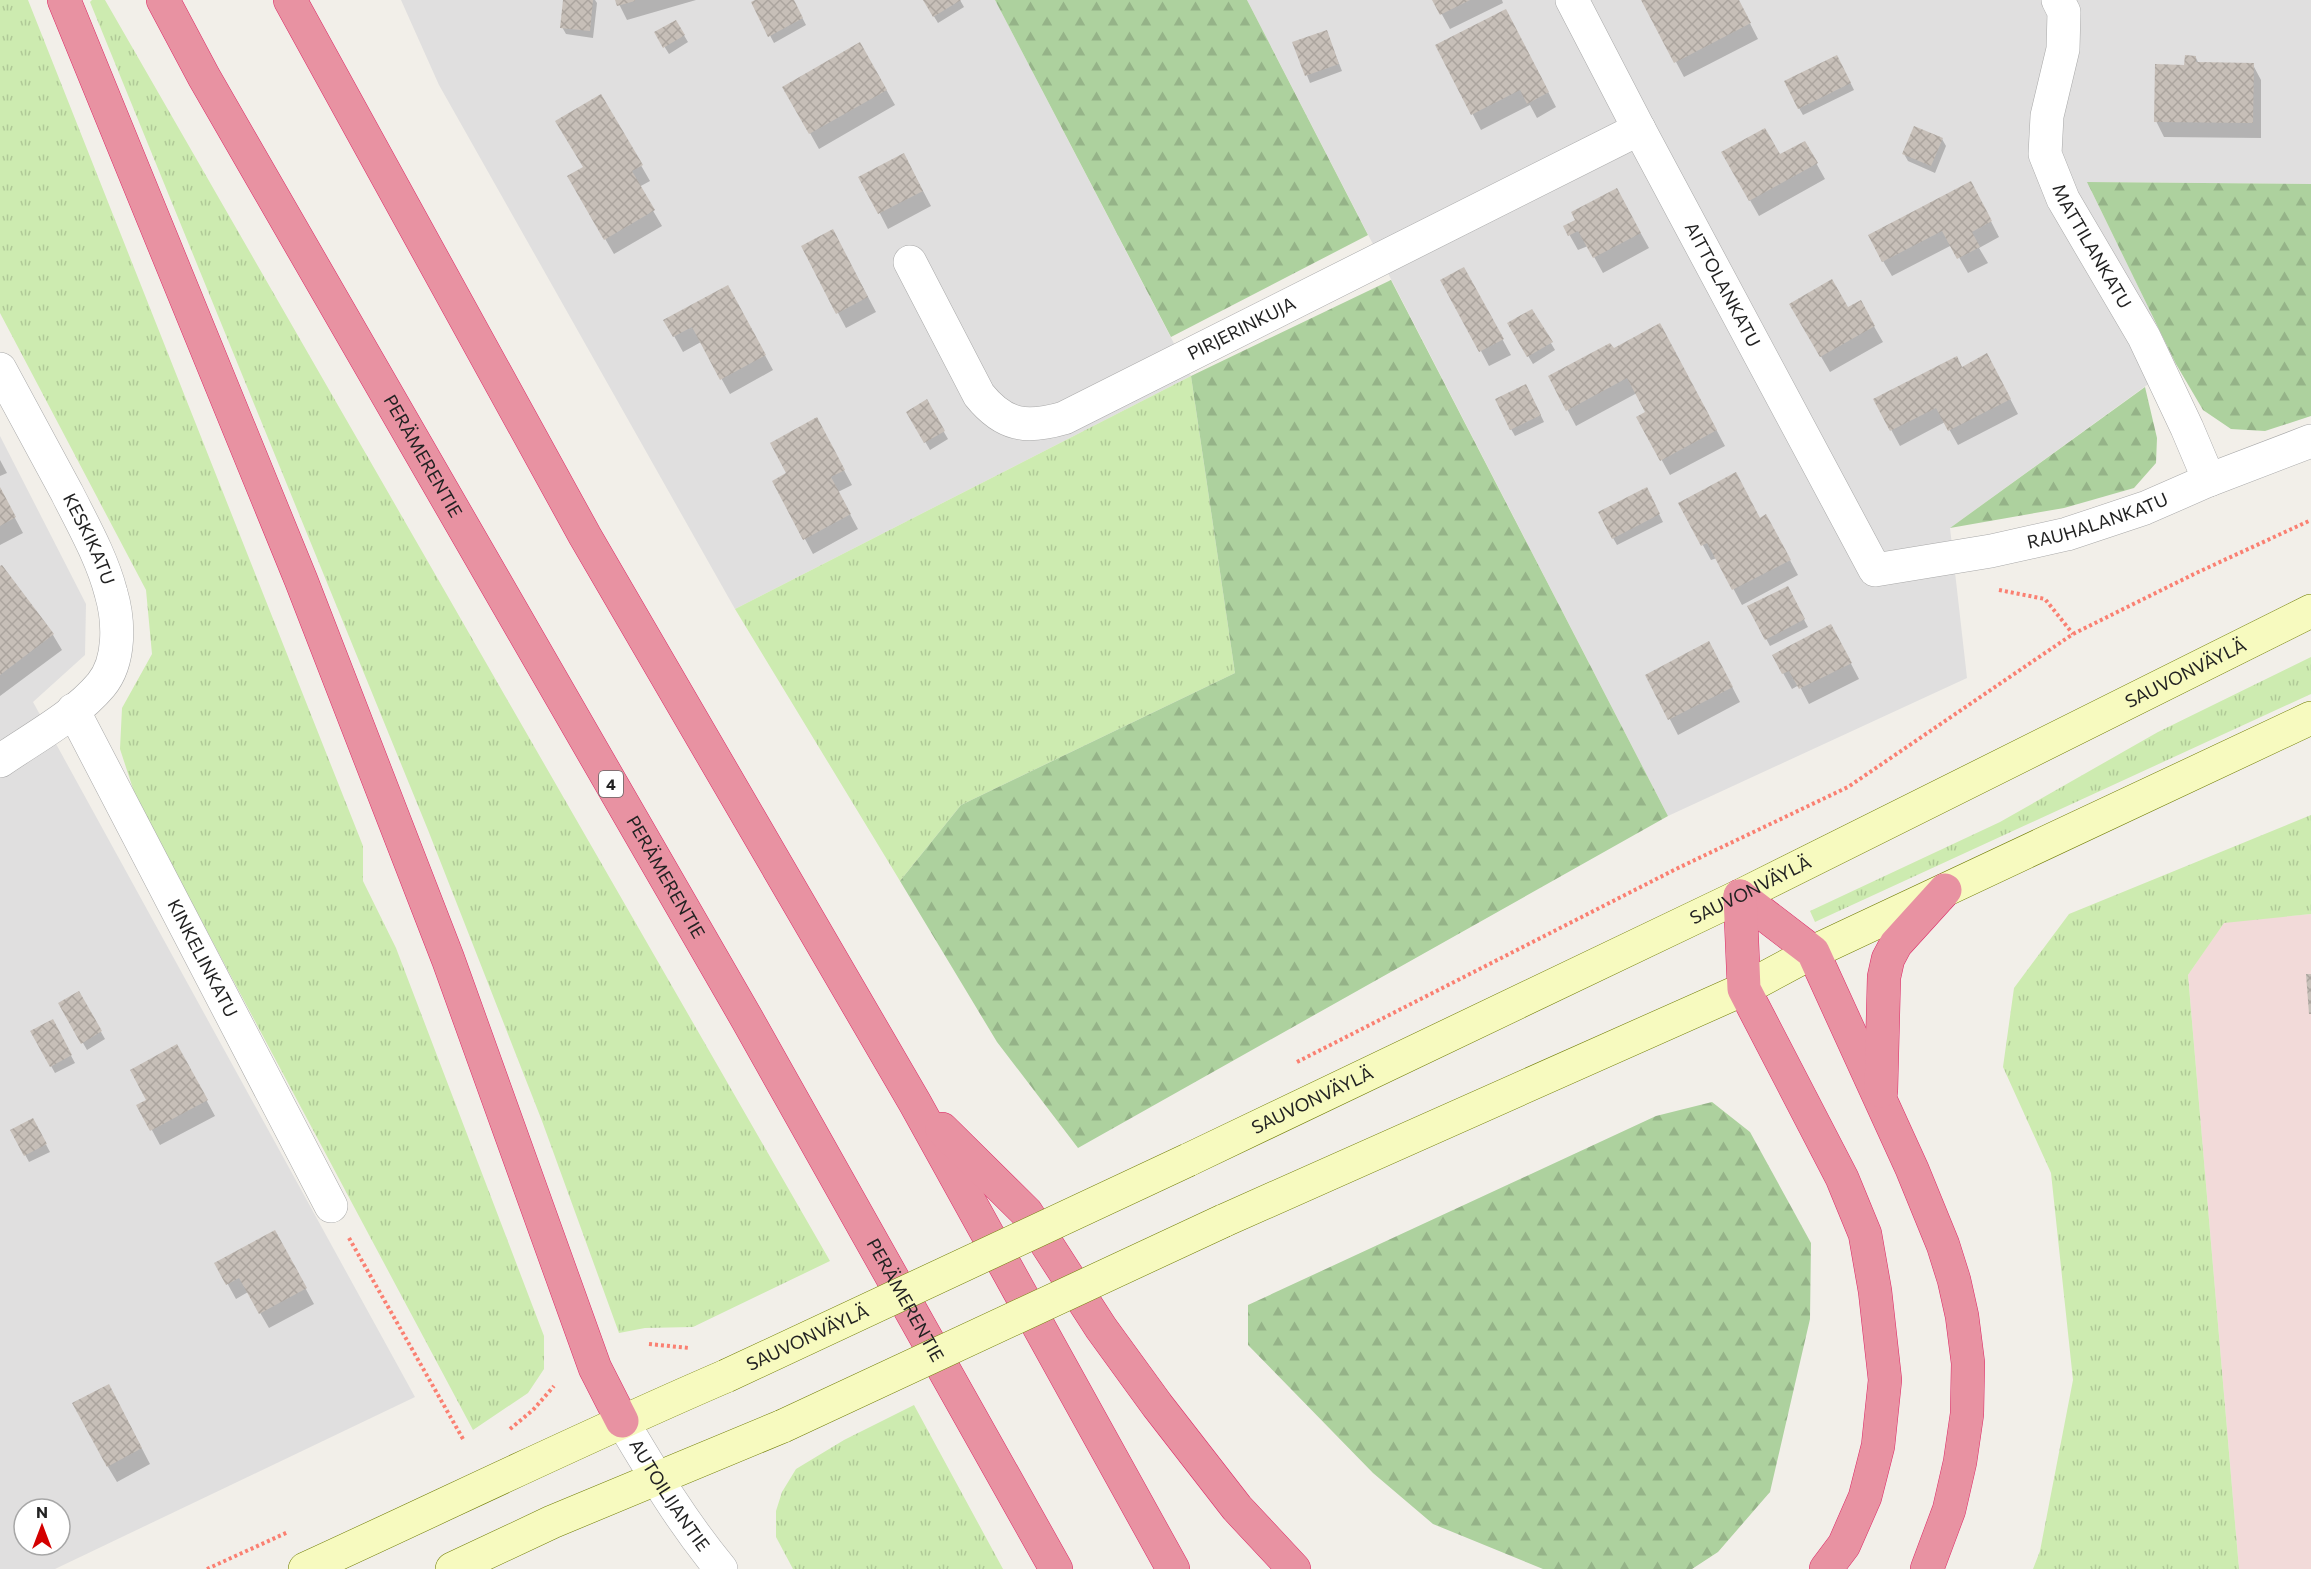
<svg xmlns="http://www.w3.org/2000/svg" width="2311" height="1569" viewBox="0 0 2311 1569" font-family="Commissioner,sans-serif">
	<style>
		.residential { fill: #e0dfdf; fill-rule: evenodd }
		.commercial { fill: #f2dad9 }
		.grass { fill: url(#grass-tufts) }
		.forest { fill: url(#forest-firs) }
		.shadow { fill: #0003 }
		.building { fill: url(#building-cross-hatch) }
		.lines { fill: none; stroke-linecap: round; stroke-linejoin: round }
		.street-casing { stroke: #a9a9a9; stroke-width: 34 }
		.secondary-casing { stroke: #707d05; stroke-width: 34 }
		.highway-casing { stroke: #dc2a67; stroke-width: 34 }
		.path { stroke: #fa8072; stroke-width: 4; stroke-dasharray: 3 3; stroke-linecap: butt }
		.street { stroke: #fff; stroke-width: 33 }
		.secondary { stroke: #f7fabf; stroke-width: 33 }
		.highway { stroke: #e892a2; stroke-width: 33 }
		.secondary-bridge-casing { stroke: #707d05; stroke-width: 34; stroke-linecap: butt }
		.secondary-bridge { stroke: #f7fabf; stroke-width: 33 }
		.labels { text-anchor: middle; stroke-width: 6; stroke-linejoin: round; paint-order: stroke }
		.shield { fill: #fff; stroke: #646464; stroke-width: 1.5 }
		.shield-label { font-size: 16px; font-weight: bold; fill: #222 }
		.street-label { font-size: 18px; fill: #222; stroke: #fff }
	</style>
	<defs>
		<pattern id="grass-tufts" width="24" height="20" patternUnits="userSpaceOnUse" patternTransform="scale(1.5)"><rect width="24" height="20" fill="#cdebb0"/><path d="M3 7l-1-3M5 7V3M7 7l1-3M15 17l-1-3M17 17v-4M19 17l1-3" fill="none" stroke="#b0c997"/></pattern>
		<pattern id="forest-firs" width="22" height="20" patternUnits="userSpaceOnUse" patternTransform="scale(1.5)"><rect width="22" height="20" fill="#add19e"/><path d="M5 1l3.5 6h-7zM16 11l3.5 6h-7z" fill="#95b388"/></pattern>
		<pattern id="building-cross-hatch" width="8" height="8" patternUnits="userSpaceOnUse" patternTransform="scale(1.5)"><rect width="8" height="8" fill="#c7bfb8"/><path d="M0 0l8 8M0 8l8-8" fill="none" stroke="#aba49e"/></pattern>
	</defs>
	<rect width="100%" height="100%" fill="#f2efe9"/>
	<path class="residential" d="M401,0H995L1191,376L735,609L439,85Z
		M1247,0H2311V184L2087,182L2176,364L1950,528L1967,678L1668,816Z
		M0,436L86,604L85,655L33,702L415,1397L55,1569H0ZM24,1509H60V1545H24Z"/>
	<path class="commercial" d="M2311,914V1569H2239L2188,975L2224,922Z"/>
	<path class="grass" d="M0,0H28L363,846V881L396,948L544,1336V1369L528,1393L473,1430L136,798L120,749L122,708L152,654L146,590L0,313Z
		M92,0H105L830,1261L693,1327L645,1328L619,1333L542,1121L428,830L90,2Z
		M1191,376L1235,673L961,805L900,881L735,609Z
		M2311,657V694L1815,922L1810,911L2000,822L2158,732Z
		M2311,815V914L2224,923L2188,975L2239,1569H2033L2040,1551L2073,1380L2051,1173L2003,1067L2014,988L2069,914Z
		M914,1405L1003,1569H793L776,1537V1511L782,1492L796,1469L844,1440Z"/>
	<path class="forest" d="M995,0H1247L1368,235L1171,337Z
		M2087,182L2311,184V416L2265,431L2231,429L2203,410L2176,364Z
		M1391,280L1668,816L1078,1148L997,1042L900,881L961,805L1235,673L1191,376Z
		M2145,387L2157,438L2156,463L2134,488L2064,508L1950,528Z
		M1712,1102L1750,1132L1811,1243L1810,1319L1770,1492L1718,1552L1692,1569H1543L1433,1524L1373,1473L1248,1345V1305L1656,1116Z"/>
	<path class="shadow" d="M565,0H595L597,3L593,38L566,34L562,27Z
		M617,0H696L627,20Z
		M759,0H793L806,25L774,43L753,3Z
		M924,0H960L964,7L938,23Z
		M1434,0H1502L1503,3L1450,29Z
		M1643,0H1738L1758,39L1684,77Z
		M676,22L688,42L669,54L656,33Z
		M1514,26L1556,107L1537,118L1530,105L1481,130L1437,46Z
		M1326,31L1342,71L1310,83L1294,43Z
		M860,44L895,105L819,149L784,87Z
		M2196,58L2199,64L2253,65L2261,80V138L2164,137L2156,121L2186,66Z
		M1841,64L1854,90L1803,115L1799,108Z
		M601,96L650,181L639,187L662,226L614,254L569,177L584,168Z
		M1942,139L1946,146L1935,173L1908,161L1904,154Z
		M1805,143L1825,179L1759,216L1723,153L1780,156Z
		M912,170L931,206L888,229L861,177Z
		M1979,198L1999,237L1979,248L1988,263L1968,273L1952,245L1892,276L1883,261Z
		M1625,205L1649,248L1603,273L1588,246L1578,250L1565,227Z
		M841,246L876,312L846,328L838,313Z
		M1472,284L1511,355L1489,366L1481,351Z
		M736,302L773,370L730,394L701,342L683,352L665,320Z
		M1860,302L1883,342L1830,372L1791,305L1848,309Z
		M1532,311L1555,350L1533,364L1509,324Z
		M1668,340L1725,446L1670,475L1638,417L1647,412L1637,393L1576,426L1550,377L1613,350Z
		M1962,368L1995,370L2018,414L1958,445L1945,422L1900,446L1875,400Z
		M1530,393L1544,422L1515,436L1511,429Z
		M926,401L948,439L930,450L908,412Z
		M825,435L852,485L838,492L858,529L813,554L805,539L788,474Z
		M0,460L7,473L0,476Z
		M0,490L23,533L0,545Z
		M1650,496L1663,522L1617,545L1613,538Z
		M1680,503L1760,520L1774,531L1798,575L1742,605L1717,558L1711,560Z
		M0,568L53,635L62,650L0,696Z
		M1787,588L1808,627L1770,646L1749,607Z
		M1839,641L1859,679L1809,704L1799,685L1792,689L1783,673Z
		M1717,658L1740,702L1678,735L1647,675Z
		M79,993L105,1039L87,1050L60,1003Z
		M52,1021L75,1063L55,1073L32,1032Z
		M185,1061L215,1116L160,1145L139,1106L149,1101Z
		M33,1120L50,1152L29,1162L12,1130Z
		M283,1247L314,1304L269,1328L248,1292L236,1299L216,1263Z
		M117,1401L150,1464L117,1482L108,1467Z"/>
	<path class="building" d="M563,0H593L590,31L560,28Z
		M615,0H635V1L617,6Z
		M755,0H794L803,18L768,37L751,2Z
		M923,0H961L933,17Z
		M1432,0H1470L1440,15Z
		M1641,0H1739L1751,23L1674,63Z
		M1506,9L1549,92L1527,104L1520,90L1471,115L1435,45Z
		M676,20L685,35L663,48L654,32Z
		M1327,30L1339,64L1305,76L1292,42Z
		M860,42L887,90L809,134L782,87Z
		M1837,55L1851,83L1798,109L1784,81Z
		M2185,55L2196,56V62L2254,63L2253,123L2154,122L2155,64L2184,65Z
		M601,94L643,165L632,171L655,210L604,240L567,176L583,167L555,121Z
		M1914,126L1943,138L1931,166L1902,154Z
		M1765,128L1780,154L1805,141L1818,163L1749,201L1721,152Z
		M904,153L923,191L878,214L858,177Z
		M1971,181L1992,221L1972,232L1980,247L1957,259L1942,231L1882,262L1868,235Z
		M1617,188L1641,233L1593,258L1578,231L1568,236L1563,226L1575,220L1571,212Z
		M833,229L868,297L836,314L801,246Z
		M1464,267L1504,339L1479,352L1440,280Z
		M1832,279L1848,307L1861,300L1875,326L1820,357L1789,304Z
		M728,285L766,355L720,380L692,327L673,337L663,320Z
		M1532,309L1553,342L1527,357L1507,323Z
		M1660,323L1717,430L1660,461L1636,417L1645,412L1627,378L1566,411L1548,376L1610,343L1614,348Z
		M1987,353L2011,399L1948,431L1936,408L1890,431L1873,399L1957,356L1962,367Z
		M1526,384L1541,415L1510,430L1495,399Z
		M927,399L945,431L924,443L906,412Z
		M817,417L845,470L831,477L851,514L803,540L772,481L786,473L770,443Z
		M1736,472L1760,518L1766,514L1791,560L1732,590L1707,543L1701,546L1678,503Z
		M0,487L16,517L0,526Z
		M1647,487L1660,514L1612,539L1598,512Z
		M2,565L54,634L0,675V566Z
		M1788,586L1805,619L1765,640L1747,606Z
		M1831,624L1852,663L1799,689L1789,671L1782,674L1772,655Z
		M1709,641L1733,687L1668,720L1645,675Z
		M2306,974H2311V1014H2309Z
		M79,991L102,1031L81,1044L58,1003Z
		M53,1019L72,1055L50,1067L30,1031Z
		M177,1044L208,1100L150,1131L136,1105L146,1100L130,1070Z
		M33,1118L47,1144L24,1156L10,1130Z
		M275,1230L307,1288L259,1314L239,1278L226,1285L214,1263Z
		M109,1384L142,1448L107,1467L72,1403Z"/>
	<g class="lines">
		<g class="street-casing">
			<g id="street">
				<path id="s1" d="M1572,0L1639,129L1875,570L1991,551L2067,534L2145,508L2209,480L2311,441"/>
				<path id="s2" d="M2058,0L2064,12L2063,49L2047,116L2045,154L2063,199L2144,337L2187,428L2209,480"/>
				<path id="s3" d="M910,262L979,395C1004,426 1026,429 1064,418L1639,129"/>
				<path id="s4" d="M0,369C22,410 45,452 67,493C83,525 102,558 111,593C119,620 121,661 101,685C75,716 33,738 0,761"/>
				<path id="s5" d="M73,710L331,1206"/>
				<path id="s6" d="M622,1421C653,1473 682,1522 721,1569"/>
			</g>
		</g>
		<g class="secondary-casing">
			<g id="secondary">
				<path id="s7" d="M1188,1160L1740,896L2311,611"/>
				<path d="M1223,1221L1744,989L1813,952L2311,718"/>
				<path d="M305,1569C445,1505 584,1437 726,1376"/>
				<path d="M452,1569L552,1522L783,1426"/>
			</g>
		</g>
		<g class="highway-casing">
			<g id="highway">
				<path d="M64,0L301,580L448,959L595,1368L622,1421"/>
				<path id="s8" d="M163,0L204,77L747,1019L1056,1569"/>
				<path d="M290,0L585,536L915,1103L1173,1569"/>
				<path d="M1740,896L1813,952L1912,1169L1943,1245L1954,1280L1962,1316L1968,1363L1967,1414L1960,1462L1949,1510L1927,1569"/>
				<path d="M1740,896L1744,989L1842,1178L1865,1234L1875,1291L1885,1380L1878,1446L1865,1497L1844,1545L1826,1569"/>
				<path d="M1881,1091L1884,977L1888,959L1896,944L1945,890"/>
				<path d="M942,1129L1026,1212L1101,1328L1157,1405L1237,1508L1294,1569"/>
			</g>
		</g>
		<path class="path" d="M1999,590L2045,599L2073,634
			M1297,1062L1676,869L1848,787L2073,634L2194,574L2311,520
			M349,1238L463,1439
			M649,1344L689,1348
			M510,1429L533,1410L554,1386
			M207,1569L288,1532"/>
		<use href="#street" class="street"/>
		<use href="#secondary" class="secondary"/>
		<use href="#highway" class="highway"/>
		<g class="secondary-bridge-casing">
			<g id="secondary-bridge">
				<path id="s9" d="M726,1376L1188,1160"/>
				<path d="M783,1426L1223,1221"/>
			</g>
		</g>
		<use href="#secondary-bridge" class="secondary-bridge"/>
	</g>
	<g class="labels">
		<rect class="shield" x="599" y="771" width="24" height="26" rx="4.5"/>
		<g class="shield-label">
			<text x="611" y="790">4</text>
		</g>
		<g class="street-label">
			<text dy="6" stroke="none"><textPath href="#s2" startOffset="261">MATTILANKATU</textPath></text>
			<text dy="6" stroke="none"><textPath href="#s1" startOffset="322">AITTOLANKATU</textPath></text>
			<text dy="6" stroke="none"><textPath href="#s3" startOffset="444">PIRJERINKUJA</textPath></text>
			<text dy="6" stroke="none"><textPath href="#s8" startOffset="525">PERÄMERENTIE</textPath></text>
			<text dy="6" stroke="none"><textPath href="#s1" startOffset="874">RAUHALANKATU</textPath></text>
			<text dy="6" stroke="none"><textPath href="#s4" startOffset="192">KESKIKATU</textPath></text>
			<text dy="6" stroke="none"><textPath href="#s7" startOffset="1110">SAUVONVÄYLÄ</textPath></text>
			<text dy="6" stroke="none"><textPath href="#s8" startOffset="1011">PERÄMERENTIE</textPath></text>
			<text dy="6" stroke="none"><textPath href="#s7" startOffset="624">SAUVONVÄYLÄ</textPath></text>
			<text dy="6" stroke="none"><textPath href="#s5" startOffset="280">KINKELINKATU</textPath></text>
			<text dy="6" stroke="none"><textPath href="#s7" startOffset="138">SAUVONVÄYLÄ</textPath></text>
			<text dy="6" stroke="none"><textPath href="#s8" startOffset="1497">PERÄMERENTIE</textPath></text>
			<text dy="6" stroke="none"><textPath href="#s9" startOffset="90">SAUVONVÄYLÄ</textPath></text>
			<text dy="6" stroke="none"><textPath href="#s6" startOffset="88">AUTOILIJANTIE</textPath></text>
		</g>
	</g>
	<g transform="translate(42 1527)"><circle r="28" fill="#ffffff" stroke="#a7a7a7" stroke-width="1.5"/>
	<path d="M0-4.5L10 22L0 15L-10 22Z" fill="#d40000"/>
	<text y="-9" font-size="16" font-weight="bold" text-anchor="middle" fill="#222222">N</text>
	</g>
</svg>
